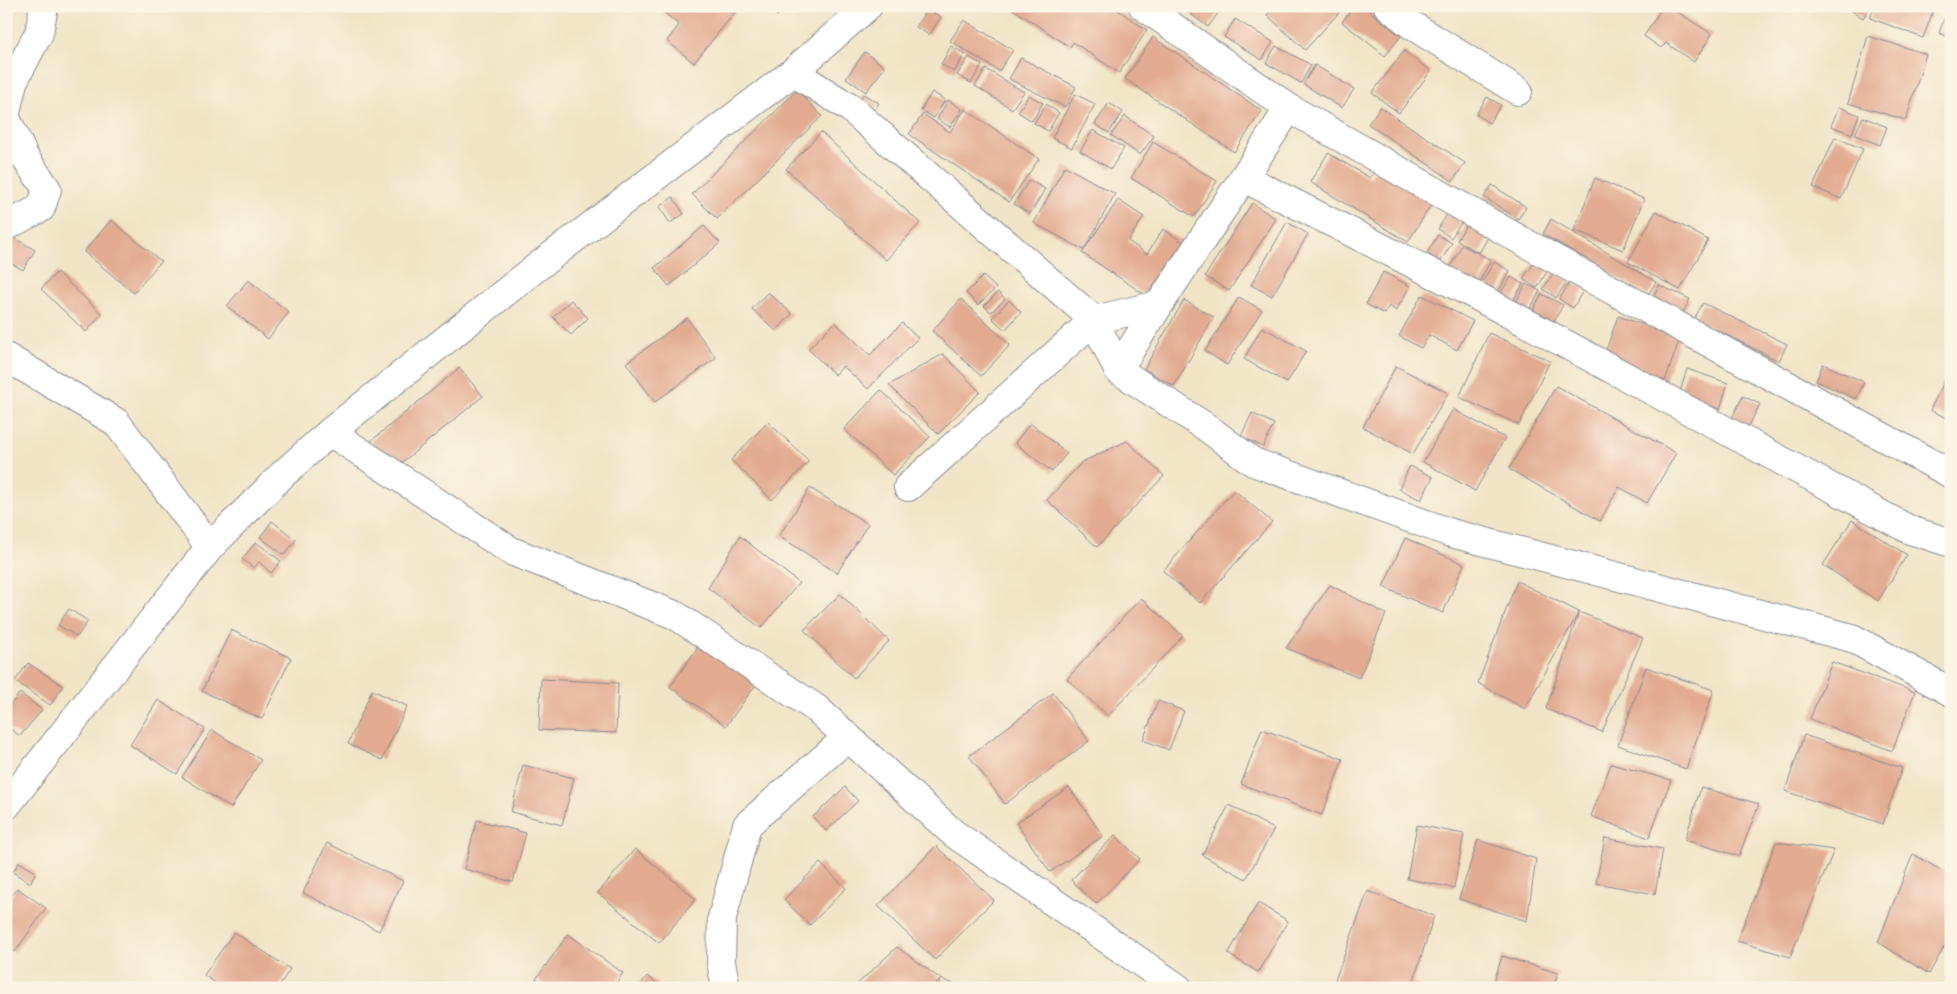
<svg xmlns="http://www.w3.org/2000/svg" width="1957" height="994" viewBox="0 0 1957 994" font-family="Caveat,sans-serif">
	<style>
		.building { fill: #e2ab92 }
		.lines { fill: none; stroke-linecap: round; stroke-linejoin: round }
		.street-casing { stroke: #868a92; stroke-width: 30 }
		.street { stroke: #fff; stroke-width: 28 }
	</style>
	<rect width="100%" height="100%" fill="#fcf5e5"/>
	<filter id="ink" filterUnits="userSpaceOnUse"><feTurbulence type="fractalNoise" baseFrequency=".02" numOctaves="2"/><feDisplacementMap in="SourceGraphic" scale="10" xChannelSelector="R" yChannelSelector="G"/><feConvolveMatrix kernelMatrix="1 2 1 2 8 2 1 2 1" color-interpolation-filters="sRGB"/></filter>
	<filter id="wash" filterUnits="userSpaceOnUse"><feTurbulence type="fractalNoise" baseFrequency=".0096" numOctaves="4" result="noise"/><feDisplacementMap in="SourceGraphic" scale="20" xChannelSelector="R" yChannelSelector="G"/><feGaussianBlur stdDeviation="1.12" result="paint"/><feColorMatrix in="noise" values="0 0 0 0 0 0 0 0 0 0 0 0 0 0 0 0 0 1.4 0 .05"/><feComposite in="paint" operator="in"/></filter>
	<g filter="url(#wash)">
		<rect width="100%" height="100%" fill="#f1e4c6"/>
		<g id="blocks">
			<path class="building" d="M656,6H740L694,63L667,41L679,25Z
				M768,6H787L777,16Z
				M1008,6H1112L1147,30L1119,73L1073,42L1070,47Z
				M1186,6H1212L1219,12L1208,27L1184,9Z
				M1275,6H1345L1305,50L1267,15Z
				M1354,6H1363L1401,36L1385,56L1342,22Z
				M1663,6H1668L1712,34L1694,62L1666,43L1661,48L1644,36Z
				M1851,6H1870L1863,18L1849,9Z
				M1875,6H1935L1923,38L1870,18Z
				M1949,6H1951V38L1939,33Z
				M927,9L941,17L929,35L916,27Z
				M1235,19L1273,42L1262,60L1224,37Z
				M964,20L1013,50L999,71L950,41Z
				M1868,36L1926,54L1906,120L1848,103Z
				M1153,37L1262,111L1234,152L1125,79Z
				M951,46L965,54L954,72L941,64Z
				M1276,46L1311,65L1301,83L1266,63Z
				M1404,51L1431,71L1399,113L1372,93Z
				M865,52L885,67L866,92L846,78Z
				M969,57L982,65L971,83L957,75Z
				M1021,58L1076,87L1065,107L1009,79Z
				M1315,65L1354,89L1342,108L1303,84Z
				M986,69L1024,92L1012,109L975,86Z
				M797,90L822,116L717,219L692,194Z
				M932,92L945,100L934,118L921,110Z
				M863,94L879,103L871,115L855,107Z
				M1075,94L1095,104L1072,148L1052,138Z
				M1029,95L1043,103L1032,121L1018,112Z
				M1487,97L1501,105L1489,123L1476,114Z
				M948,100L962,109L950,127L937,119Z
				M1109,103L1123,112L1109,133L1095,124Z
				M1046,104L1059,113L1048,131L1034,123Z
				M1380,107L1465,163L1453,181L1368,124Z
				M1839,107L1859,115L1852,134L1831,126Z
				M965,109L1039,159L1009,202L909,134L923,114L950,132Z
				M1125,116L1154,136L1140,155L1111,135Z
				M1863,117L1887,127L1880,145L1855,135Z
				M1093,130L1124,148L1111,169L1080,151Z
				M821,132L920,223L886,260L786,169Z
				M1835,137L1863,149L1841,199L1813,187Z
				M1153,142L1217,181L1194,217L1131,178Z
				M1328,153L1370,178L1376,169L1432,203L1408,242L1310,182Z
				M1065,166L1115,194L1084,250L1034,223Z
				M1595,178L1644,199L1623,250L1574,230Z
				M1029,180L1045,189L1030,214L1014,204Z
				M1492,185L1526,207L1518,219L1484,197Z
				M673,197L684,214L670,223L659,207Z
				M1118,200L1144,217L1128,241L1147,254L1163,229L1183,242L1147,296L1082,253Z
				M1252,203L1276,219L1229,291L1205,276Z
				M1449,211L1463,220L1451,238L1438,229Z
				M1656,211L1708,240L1680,290L1628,262Z
				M1551,219L1656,282L1648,295L1543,234Z
				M111,220L161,261L134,293L84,252Z
				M1287,222L1308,234L1272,296L1251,285Z
				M1468,222L1490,234L1479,253L1457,240Z
				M704,226L720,243L669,286L654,268Z
				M1438,235L1452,243L1440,262L1427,253Z
				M13,237L35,250L23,270L6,260V248Z
				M1462,245L1491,260L1478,284L1449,269Z
				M1494,262L1510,271L1497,294L1480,285Z
				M1535,262L1548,270L1537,288L1523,279Z
				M57,272L102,314L86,332L41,289Z
				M1383,272L1410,286L1396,311L1389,306L1384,314L1366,304Z
				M1554,272L1568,280L1556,298L1543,289Z
				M983,276L996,288L978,305L966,293Z
				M1511,277L1523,284L1512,303L1499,295Z
				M248,280L289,312L268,339L227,306Z
				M1571,281L1584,289L1573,308L1559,299Z
				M1526,284L1540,291L1527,314L1513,307Z
				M1659,285L1690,299L1682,315L1651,301Z
				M768,292L792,314L776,331L752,309Z
				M998,292L1005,299L991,312L984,306Z
				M1542,294L1563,305L1550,328L1529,317Z
				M1422,295L1473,321L1457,350L1429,335L1421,348L1399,336Z
				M1239,297L1262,310L1227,365L1205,351Z
				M961,299L1010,345L981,376L932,331Z
				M571,300L588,318L571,335L553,317Z
				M1009,300L1021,312L1005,330L992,318Z
				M1184,300L1214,317L1174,386L1144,369Z
				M1703,303L1787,344L1779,361L1694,319Z
				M1618,316L1680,338L1665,381L1603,359Z
				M687,318L716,358L655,402L626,363Z
				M835,322L870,355L902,323L918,338L868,389L843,366L835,375L808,349Z
				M1262,327L1306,351L1287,383L1244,359Z
				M1489,333L1550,361L1519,425L1459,397Z
				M943,354L980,392L938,434L889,385Z
				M1823,364L1864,382L1856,399L1816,381Z
				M1396,366L1448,393L1413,454L1363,427Z
				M459,368L483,396L394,469L371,441Z
				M1951,368V420L1930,410Z
				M1687,369L1728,383L1720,409L1679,396Z
				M1556,386L1676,453L1647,503L1619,487L1600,521L1509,469Z
				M881,390L930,437L893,475L844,429Z
				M1743,396L1760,404L1748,428L1731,420Z
				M1453,409L1505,438L1475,491L1423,462Z
				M1252,413L1274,424L1263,447L1241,436Z
				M768,422L809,461L772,500L731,460Z
				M1030,423L1067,453L1052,472L1015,443Z
				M1127,441L1164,476L1097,547L1047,500L1082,462Z
				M1410,466L1433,477L1421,500L1399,489Z
				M810,488L868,524L837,573L779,536Z
				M1234,490L1272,522L1200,603L1163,571Z
				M1852,520L1907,555L1878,601L1823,565Z
				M272,521L296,540L284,555L260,537Z
				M740,536L799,583L761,628L708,588Z
				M1405,538L1464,564L1443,613L1383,587Z
				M256,542L281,561L271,573L259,562L254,568L242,559Z
				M1517,581L1579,612L1643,638L1602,732L1546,709L1579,612L1525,709L1478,683Z
				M1330,585L1386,614L1359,678L1286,648Z
				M840,594L889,641L854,678L804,630Z
				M1141,598L1183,636L1108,716L1067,679Z
				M69,609L88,621L77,637L58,625Z
				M231,630L291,658L262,719L202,691Z
				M701,643L757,683L726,726L670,687Z
				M1832,662L1915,692L1892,751L1810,719Z
				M28,663L63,686L50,705L15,681Z
				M1646,667L1714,690L1686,769L1618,745Z
				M541,679L618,683L616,733L539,730Z
				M372,690L407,706L382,760L348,744Z
				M20,693L42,710L20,736L6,726V710Z
				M1053,693L1089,741L1005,804L969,756Z
				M158,700L205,729L177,774L130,745Z
				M1158,701L1184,711L1169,750L1143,740Z
				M1262,729L1343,759L1322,815L1241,784Z
				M212,730L261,760L231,808L182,777Z
				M1804,735L1902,768L1883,824L1785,791Z
				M1611,764L1671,780L1649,838L1591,816Z
				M523,765L574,778L562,825L511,812Z
				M845,787L858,801L826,831L813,817Z
				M1069,787L1103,836L1050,872L1016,823Z
				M1701,787L1759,804L1739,856L1685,840Z
				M1229,805L1274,829L1246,879L1202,855Z
				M477,820L526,833L513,882L464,869Z
				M1417,825L1464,834L1454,888L1407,879Z
				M1115,835L1140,859L1096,904L1071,880Z
				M1605,838L1663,849L1655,894L1596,883Z
				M1478,840L1536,859L1527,921L1459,899Z
				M1776,842L1834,850L1790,957L1737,941Z
				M327,843L403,881L379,931L303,893Z
				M936,846L994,900L935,960L878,906Z
				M635,849L696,899L659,943L598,893Z
				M1913,854L1951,876V935L1929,974L1878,942Z
				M19,862L36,872L30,883L13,872Z
				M820,863L846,888L810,925L784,900Z
				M17,888L46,908L15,952L6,946V903Z
				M1368,891L1434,916L1413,983L1425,988H1332Z
				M1258,903L1288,921L1258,972L1228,954Z
				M234,932L290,969L278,988H223L204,975Z
				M568,934L623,973L613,988H549L536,979Z
				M897,947L941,979L932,988H853Z
				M1502,956L1558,973L1553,988H1492Z
				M647,976L663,988H638Z
				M941,979L964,988H937Z"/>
		</g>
	</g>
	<g filter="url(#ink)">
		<use href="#blocks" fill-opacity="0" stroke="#868a92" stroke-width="1"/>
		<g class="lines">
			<g class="street-casing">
				<path id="street" d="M1143,6L1289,108L1531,246L1951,474
					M1388,6L1410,24L1518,91
					M793,72L850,108L1094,320L1118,370L1206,427L1253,462L1451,533L1852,638L1951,692
					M6,112L13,82L39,33L44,6
					M6,118L25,158L47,189L41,208L6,226
					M1244,178L1473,294L1910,530L1951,543
					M6,357L116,422L210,547
					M1118,370C1172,281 1233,196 1289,108
					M330,432L511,551L675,615L817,709L953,833L1178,988
					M908,487L1094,320L1158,305
					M6,806L210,547L282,475L330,432L537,267L793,72L868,6
					M726,988L721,962L722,918L747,825L848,737"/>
			</g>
			<use href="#street" class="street"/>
		</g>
	</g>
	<rect width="1957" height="994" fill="none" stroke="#fcf5e5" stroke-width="25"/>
</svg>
